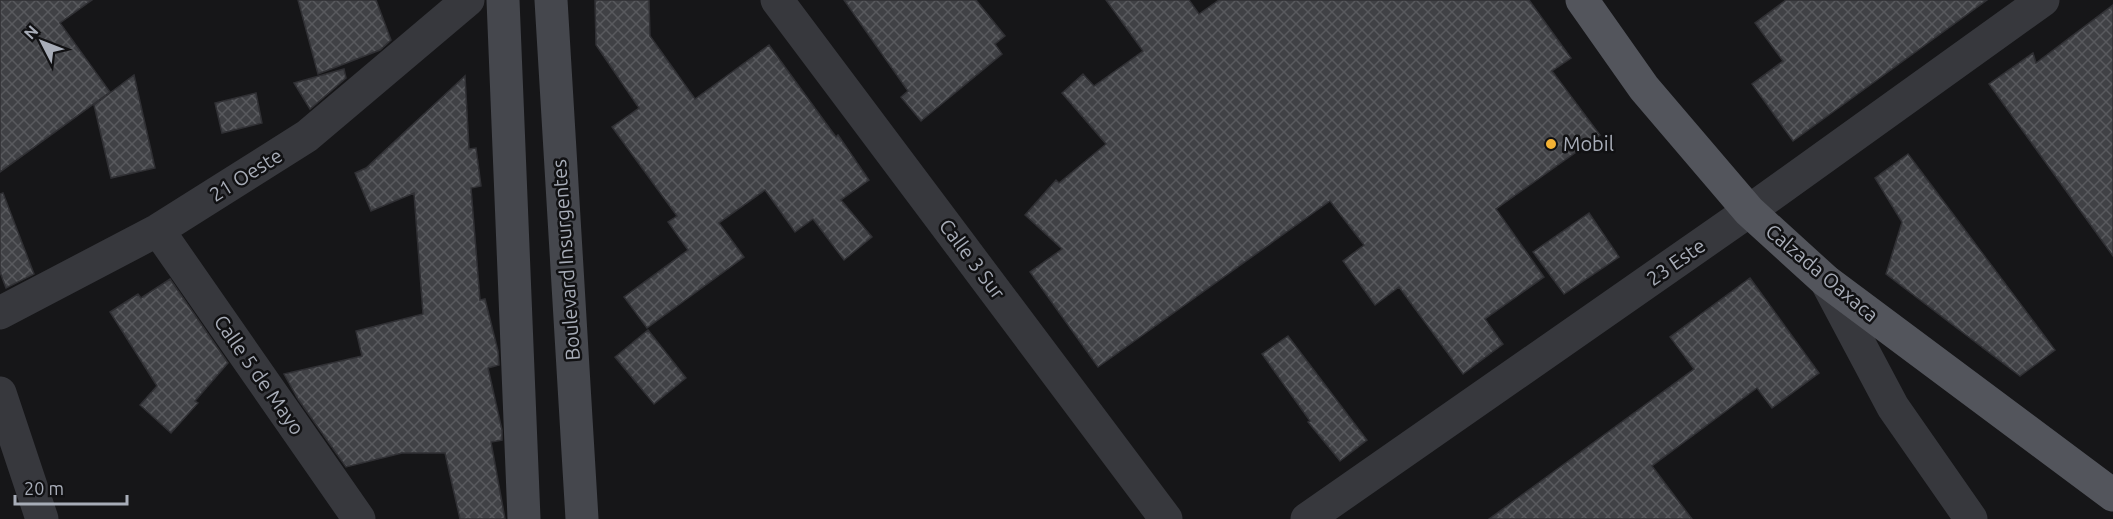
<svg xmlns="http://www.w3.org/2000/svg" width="2113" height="519" viewBox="0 0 2113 519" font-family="Ubuntu,sans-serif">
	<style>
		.building { fill: url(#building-cross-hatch); stroke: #303034; stroke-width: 1.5 }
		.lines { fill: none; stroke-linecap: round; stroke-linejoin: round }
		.street { stroke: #37383d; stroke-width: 33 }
		.secondary { stroke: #45474d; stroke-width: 33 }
		.primary { stroke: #53555c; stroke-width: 33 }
		.poi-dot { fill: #f2b134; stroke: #111113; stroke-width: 2 }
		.labels { text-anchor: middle; stroke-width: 5; stroke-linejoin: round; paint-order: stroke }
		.poi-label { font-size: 20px; fill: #a8adb8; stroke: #111113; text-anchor: start }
		.street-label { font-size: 20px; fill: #a8adb8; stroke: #111113 }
	</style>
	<defs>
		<pattern id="building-cross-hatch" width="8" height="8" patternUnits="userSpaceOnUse" patternTransform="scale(1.5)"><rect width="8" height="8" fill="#404145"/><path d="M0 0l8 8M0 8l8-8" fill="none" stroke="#595a5e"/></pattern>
	</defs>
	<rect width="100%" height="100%" fill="#161618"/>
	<path class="building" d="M0,0H92L60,23L110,92L0,172Z
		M298,0H376L391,40L380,50L318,74Z
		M595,0H649L650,36L695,99L769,45L836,137L838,135L869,180L841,200L872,237L844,260L813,219L795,232L765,190L719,223L744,257L647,328L624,297L688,250L668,222L677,216L612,127L639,108L596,45Z
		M844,0H976L1005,36L995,44L1002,54L921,121L901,97L908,91Z
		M1106,0H1189L1199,14L1219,0H1529L1571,58L1552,71L1600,135L1496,209L1544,277L1485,319L1503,344L1463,374L1399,287L1375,305L1343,261L1364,245L1330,201L1098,367L1030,272L1062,249L1025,215L1056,180L1059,183L1106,144L1062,93L1083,74L1094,86L1143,51Z
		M1786,0H1987L1793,141L1752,84L1783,61L1755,23Z
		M2113,5V256L1989,84L2033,53L2036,63Z
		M344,69L346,78L310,109L294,83Z
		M134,75L155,168L111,178L94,105Z
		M465,76L469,149L476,148L481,186L471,188L480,300L485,299L498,351L499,365L488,368L502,430V440L491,442L505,519H460L445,453H402L346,467L298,399L284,374L362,356L356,331L423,314L414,193L371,211L355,173L366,168Z
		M256,93L262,123L222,133L215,103Z
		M1908,154L2055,350L2020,376L1886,274L1902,222L1875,178Z
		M3,193L34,274L6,288L0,272V194Z
		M1589,213L1619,257L1564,294L1533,252Z
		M1750,278L1819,373L1772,408L1757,388L1652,466L1692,519H1489L1694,369L1670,337Z
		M170,279L228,363L195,401L198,403L171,433L140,405L157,386L110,312L138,294L141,298Z
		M648,330L686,378L654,404L615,357Z
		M1288,336L1367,440L1340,461L1308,422L1310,421L1262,354Z"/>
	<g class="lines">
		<path class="street" d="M777,0L1166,519
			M158,230L359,519
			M1826,281L1893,407L1971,519
			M0,313L158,230L307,136L468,0
			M0,393L42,519
			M1307,519L1749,211L2043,0"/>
		<path class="secondary" d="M503,0L524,519
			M551,0L582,519"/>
		<path class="primary" d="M1582,0L1644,88L1749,211L1826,281L2113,495"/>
	</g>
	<circle class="poi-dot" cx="1551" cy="144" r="6"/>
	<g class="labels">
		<g class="poi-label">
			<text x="1563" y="151">Mobil</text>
		</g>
		<g class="street-label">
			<text transform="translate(246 175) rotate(-32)" y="7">21 Oeste</text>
			<text transform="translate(972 259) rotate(53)" y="7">Calle 3 Sur</text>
			<text transform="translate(566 260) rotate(-94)" y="7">Boulevard Insurgentes</text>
			<text transform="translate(1676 262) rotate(-35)" y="7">23 Este</text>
			<text transform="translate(1822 273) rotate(40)" y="7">Calzada Oaxaca</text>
			<text transform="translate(259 375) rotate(55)" y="7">Calle 5 de Mayo</text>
		</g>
	</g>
	<g transform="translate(42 42) rotate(312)" stroke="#111113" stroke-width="4.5" paint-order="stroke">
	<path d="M0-4.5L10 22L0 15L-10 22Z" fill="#a8adb8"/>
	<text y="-9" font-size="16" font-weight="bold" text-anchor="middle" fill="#a8adb8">N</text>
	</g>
	<path d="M15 495v9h112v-9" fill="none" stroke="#a8adb8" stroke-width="3"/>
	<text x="24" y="495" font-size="18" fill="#a8adb8" stroke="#111113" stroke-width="4.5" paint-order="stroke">20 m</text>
</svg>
